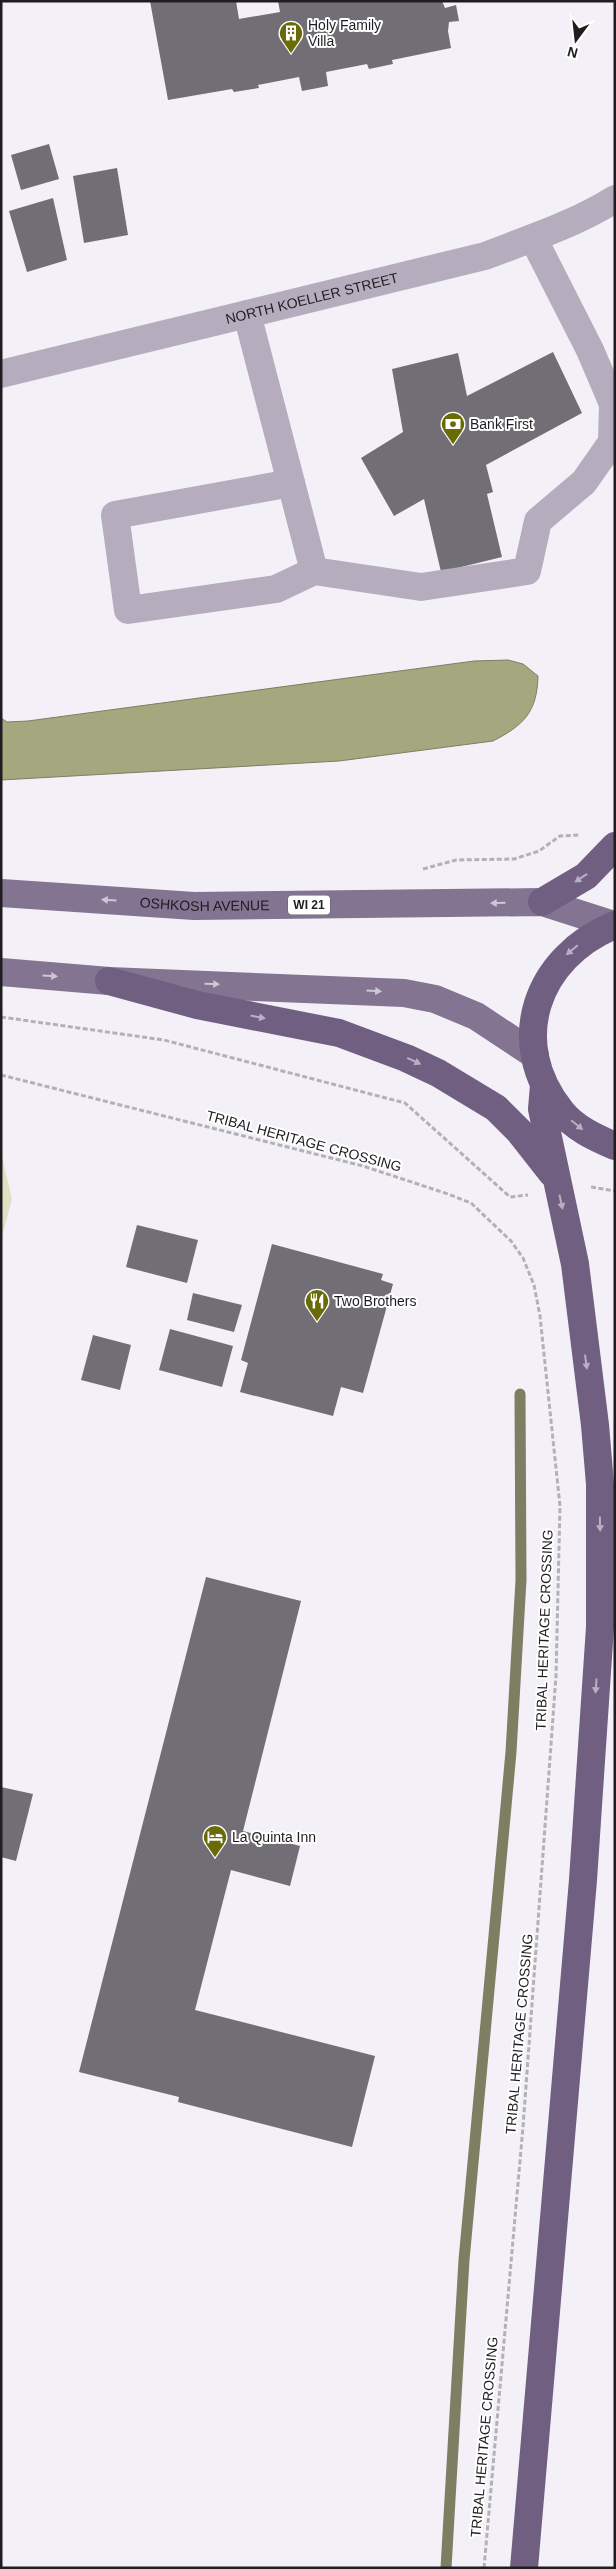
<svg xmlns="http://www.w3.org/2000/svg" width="616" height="2569" viewBox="0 0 616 2569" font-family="Helvetica,sans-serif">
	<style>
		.green { fill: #e0e1c4 }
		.water { fill: #a5a77e; stroke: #7d7e62 }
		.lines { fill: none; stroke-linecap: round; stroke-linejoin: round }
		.stream { stroke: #7d7e62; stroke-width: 11 }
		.building { fill: #716e75 }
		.path { stroke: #b3b0b6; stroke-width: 3; stroke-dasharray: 5 2.5; stroke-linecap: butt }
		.minor { stroke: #b5adbe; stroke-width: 28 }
		.major { stroke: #837491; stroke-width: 28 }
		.highway { stroke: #715f81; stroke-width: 28 }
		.oneway { fill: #b8afc0 }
		.oneway2 { fill: #cdc7d3 }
		.labels { text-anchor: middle; stroke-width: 4; stroke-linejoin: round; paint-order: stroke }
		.shield { fill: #fff; stroke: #626163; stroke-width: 1 }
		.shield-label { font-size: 12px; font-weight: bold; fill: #1f1d20 }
		.poi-label { font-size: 14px; fill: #1f1d20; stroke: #fff; text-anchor: start }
		.street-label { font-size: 14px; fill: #1f1d20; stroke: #fff }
	</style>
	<rect width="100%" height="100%" fill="#f3f0f7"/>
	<path class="green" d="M1,1153L12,1199L1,1240Z"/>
	<path class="water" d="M508,660L523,664L538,676C537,712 524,725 493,741L339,761L1,780V718L7,722L28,721L474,661Z"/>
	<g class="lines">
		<path class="stream" d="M446,2568L464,2260L511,1752L521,1580L520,1394"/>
	</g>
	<path class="building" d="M150,1H236L239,19L280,12L278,1H442L445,8L456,5L459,21L449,22L448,31L451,48L392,60L393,64L369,69L367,64L326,72L328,86L302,91L299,77L258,85L259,88L234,92L232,89L168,100Z
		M49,144L59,179L21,190L11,155Z
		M117,168L128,235L84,243L73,176Z
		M53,198L67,260L27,272L9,211Z
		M553,352L582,413L486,465L493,492L487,494L502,557L441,572L424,499L394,516L361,458L403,432L392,369L458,353L467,396Z
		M137,1225L198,1240L187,1283L126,1267Z
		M272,1244L383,1274L381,1280L393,1284L363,1393L341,1387L333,1416L240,1392L248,1363L241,1360Z
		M193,1293L242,1305L234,1332L187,1320Z
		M170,1329L233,1346L222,1387L159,1370Z
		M93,1335L131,1345L120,1390L81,1380Z
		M206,1577L301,1601L243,1831L300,1846L290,1886L231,1870L195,2010L375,2056L352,2147L178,2102L179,2097L79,2072Z
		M1,1787L33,1794L16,1861L1,1857Z"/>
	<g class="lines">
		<path class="path" d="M423,869L456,860L514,859L539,851L560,836L579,835
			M1,1017L164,1040L405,1103L510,1197L528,1195
			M1,1075L363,1166L448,1194L471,1203L511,1241L523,1258L534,1285L540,1316L560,1506L556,1676L523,2127L484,2568
			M591,1187L615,1191"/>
		<g class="minor">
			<path d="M247,314L314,571L421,587L527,571L538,521L584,482L612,442L613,404L590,350L533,238"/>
			<path id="s1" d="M1,374L485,256C529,239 575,224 615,199"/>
			<path d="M291,483L115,515L128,610L276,589L314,571"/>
		</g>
		<g class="major">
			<path id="s2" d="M1,893L194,906L542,902L614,925"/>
			<path d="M1,972L109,981L404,993L435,999L476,1016L535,1055"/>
		</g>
		<path class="highway" d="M542,902L586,876L615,846
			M615,925C536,957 506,1042 561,1111C574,1128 596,1138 615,1146
			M109,981L197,1005L339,1033L406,1058L438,1073L496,1108L519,1131L552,1173
			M524,2568L583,1880L600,1627V1484L595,1425L575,1264L542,1109L544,1085"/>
	</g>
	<defs><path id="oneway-solid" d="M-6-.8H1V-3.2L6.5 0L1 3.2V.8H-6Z" transform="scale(1.25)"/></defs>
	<g class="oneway">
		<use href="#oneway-solid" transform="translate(581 878) rotate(146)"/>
		<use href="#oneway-solid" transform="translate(572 950) rotate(140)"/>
		<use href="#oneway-solid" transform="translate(258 1017) rotate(11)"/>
		<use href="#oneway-solid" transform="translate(414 1061) rotate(25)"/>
		<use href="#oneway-solid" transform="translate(577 1125) rotate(39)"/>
		<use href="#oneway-solid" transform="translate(561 1202) rotate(78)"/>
		<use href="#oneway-solid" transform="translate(586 1362) rotate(82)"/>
		<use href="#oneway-solid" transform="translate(600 1524) rotate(89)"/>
		<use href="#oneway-solid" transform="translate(596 1686) rotate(94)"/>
	</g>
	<g class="oneway2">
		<use href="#oneway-solid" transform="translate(109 900) rotate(-176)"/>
		<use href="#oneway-solid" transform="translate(498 903) rotate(179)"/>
		<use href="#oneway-solid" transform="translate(50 976) rotate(4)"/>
		<use href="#oneway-solid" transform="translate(212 984) rotate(2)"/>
		<use href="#oneway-solid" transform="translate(374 991) rotate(4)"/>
	</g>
	<defs>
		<g id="building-pin" transform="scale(1.25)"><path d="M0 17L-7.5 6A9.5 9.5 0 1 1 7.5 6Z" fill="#6a6a07" stroke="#fff"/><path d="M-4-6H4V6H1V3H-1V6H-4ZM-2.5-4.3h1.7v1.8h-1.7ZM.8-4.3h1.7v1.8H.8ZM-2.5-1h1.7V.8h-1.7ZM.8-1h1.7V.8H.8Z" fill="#fff"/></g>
		<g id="bank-pin" transform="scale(1.25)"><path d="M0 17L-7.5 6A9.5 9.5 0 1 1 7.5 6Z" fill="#6a6a07" stroke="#fff"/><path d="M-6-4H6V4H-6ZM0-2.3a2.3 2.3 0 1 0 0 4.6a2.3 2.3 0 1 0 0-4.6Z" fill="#fff"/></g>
		<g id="restaurant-pin" transform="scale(1.25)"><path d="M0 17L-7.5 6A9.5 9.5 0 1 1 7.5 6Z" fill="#6a6a07" stroke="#fff"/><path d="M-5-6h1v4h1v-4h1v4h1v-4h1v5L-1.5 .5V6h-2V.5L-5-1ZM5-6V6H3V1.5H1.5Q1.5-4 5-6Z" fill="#fff"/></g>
		<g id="hotel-pin" transform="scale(1.25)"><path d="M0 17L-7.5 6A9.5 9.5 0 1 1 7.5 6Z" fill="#6a6a07" stroke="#fff"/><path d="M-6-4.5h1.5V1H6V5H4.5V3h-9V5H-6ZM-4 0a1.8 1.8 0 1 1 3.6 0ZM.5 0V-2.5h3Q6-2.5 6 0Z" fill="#fff"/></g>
	</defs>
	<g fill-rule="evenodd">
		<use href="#building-pin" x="291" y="33"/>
		<use href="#bank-pin" x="453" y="424"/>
		<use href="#restaurant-pin" x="317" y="1301"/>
		<use href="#hotel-pin" x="215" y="1837"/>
	</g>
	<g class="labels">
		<rect class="shield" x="288" y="895.5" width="42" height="19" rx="4"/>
		<g class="shield-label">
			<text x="309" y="909">WI 21</text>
		</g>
		<g class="poi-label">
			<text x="308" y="30">Holy Family<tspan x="308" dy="16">Villa</tspan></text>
			<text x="470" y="429">Bank First</text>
			<text x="334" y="1306">Two Brothers</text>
			<text x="232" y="1842">La Quinta Inn</text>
		</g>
		<g class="street-label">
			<text dy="5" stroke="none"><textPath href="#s1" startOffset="320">NORTH KOELLER STREET</textPath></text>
			<text dy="5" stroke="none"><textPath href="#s2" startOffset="204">OSHKOSH AVENUE</textPath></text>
			<text transform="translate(304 1141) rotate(15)" y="5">TRIBAL HERITAGE CROSSING</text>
			<text transform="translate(544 1630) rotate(-88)" y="5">TRIBAL HERITAGE CROSSING</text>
			<text transform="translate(519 2034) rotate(-85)" y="5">TRIBAL HERITAGE CROSSING</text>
			<text transform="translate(484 2437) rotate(-85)" y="5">TRIBAL HERITAGE CROSSING</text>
		</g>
	</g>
	<rect width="616" height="2569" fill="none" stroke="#1f1d20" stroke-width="5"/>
	<g transform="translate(576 40) rotate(195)" stroke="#ffffff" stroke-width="4" paint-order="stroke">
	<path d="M0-4L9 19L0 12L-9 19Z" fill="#1f1d20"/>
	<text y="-8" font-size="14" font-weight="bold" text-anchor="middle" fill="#1f1d20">N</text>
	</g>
</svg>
